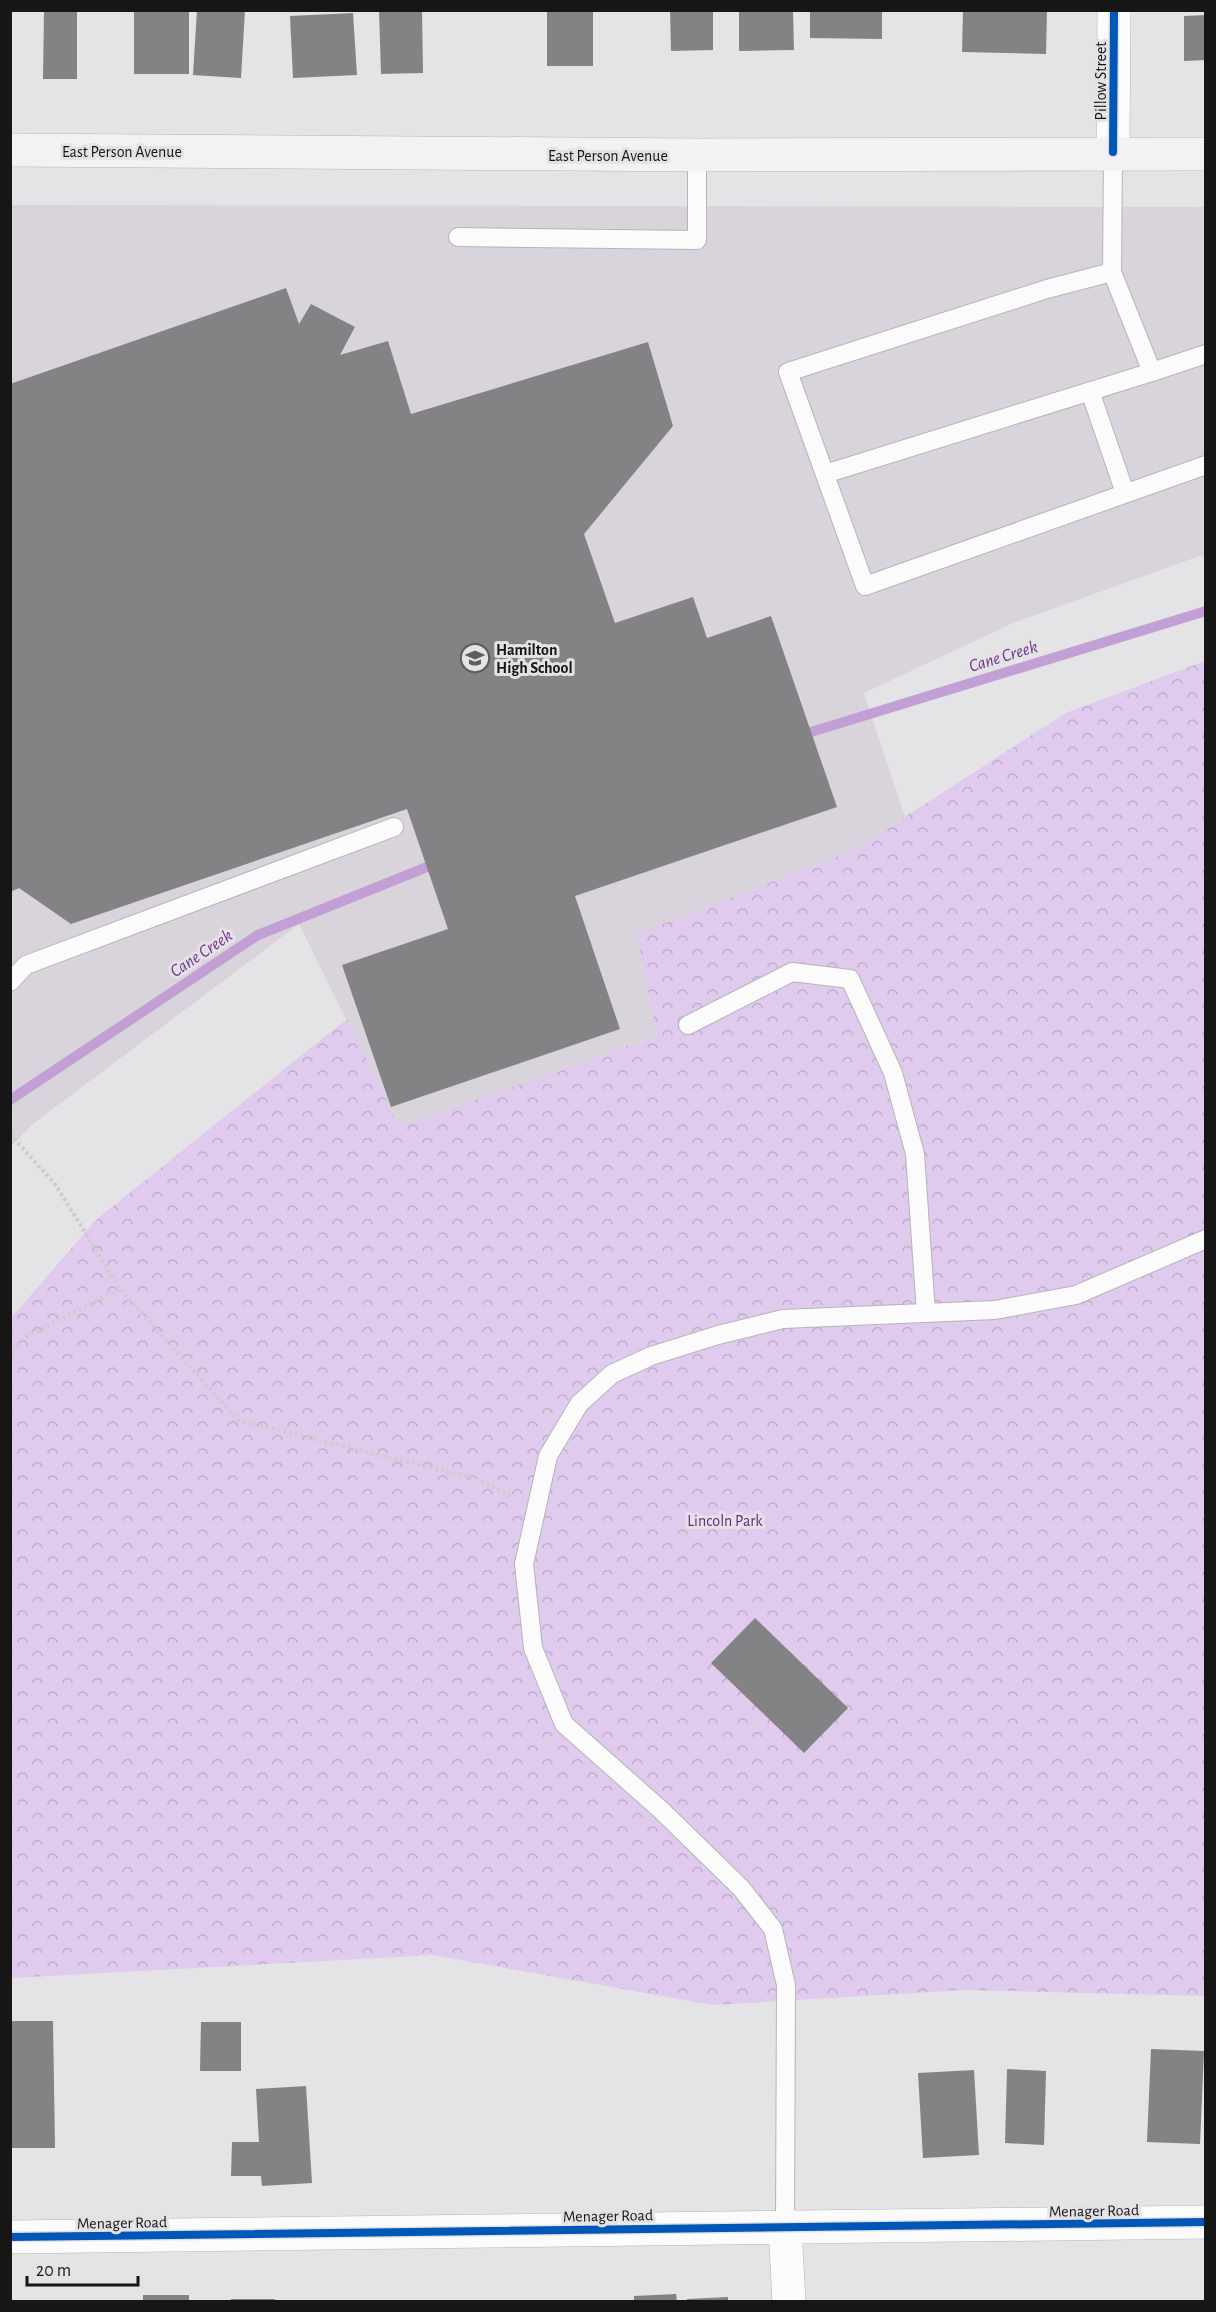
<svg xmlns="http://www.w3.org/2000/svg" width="1216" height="2312" viewBox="0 0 1216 2312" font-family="'Alegreya Sans',sans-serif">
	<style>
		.built { fill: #d9d4db }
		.park { fill: url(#park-crowns) }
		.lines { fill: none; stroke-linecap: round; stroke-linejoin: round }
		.stream { stroke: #c2a0d6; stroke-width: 10 }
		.building { fill: #838284 }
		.service-casing { stroke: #b6b5b6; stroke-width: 20 }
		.minor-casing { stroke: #b6b5b6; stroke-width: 34 }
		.secondary-casing { stroke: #b6b5b6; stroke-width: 34 }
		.path { stroke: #cdcdce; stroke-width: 4; stroke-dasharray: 3 3; stroke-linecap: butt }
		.service { stroke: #fbfbfb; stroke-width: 18 }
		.minor { stroke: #fbfbfb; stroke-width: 33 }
		.secondary { stroke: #f3f1f4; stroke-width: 33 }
		.cycleway-casing { stroke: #e5e2e6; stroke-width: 11 }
		.cycleway { stroke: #0057b8; stroke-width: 8 }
		.labels { text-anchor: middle; stroke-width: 6; stroke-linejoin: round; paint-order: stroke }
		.street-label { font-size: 16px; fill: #171617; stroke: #e5e2e6 }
		.poi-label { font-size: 16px; font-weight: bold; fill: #171617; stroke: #e5e2e6; text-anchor: start }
		.park-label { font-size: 16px; fill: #652a83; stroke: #e5e2e6 }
		.water-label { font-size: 18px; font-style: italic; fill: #713790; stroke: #e5e2e6 }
	</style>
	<defs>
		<pattern id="park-crowns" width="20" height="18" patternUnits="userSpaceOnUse" patternTransform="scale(1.5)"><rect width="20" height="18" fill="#e0caee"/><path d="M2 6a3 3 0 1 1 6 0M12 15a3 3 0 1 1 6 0" fill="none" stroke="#bfadcb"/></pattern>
	</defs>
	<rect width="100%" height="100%" fill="#e4e3e5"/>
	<path class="built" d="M11,205L1205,207V554L1013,623L864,693L905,817L852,851L657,1036L399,1127L299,924L34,1123L11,1146Z"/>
	<path class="park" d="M1205,661V1996L964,1990L713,2005L433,1955L11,1978V1318L97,1219L347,1019L399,1127L657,1036L637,934L852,851L1066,713Z"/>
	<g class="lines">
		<path class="stream" d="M811,732L1206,611
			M10,1100L258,935L427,867"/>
	</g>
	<path class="building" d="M44,10H77V79H43Z
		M134,10H189V74H134Z
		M197,10H245L241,78L193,75Z
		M379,10H422L423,73L381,74Z
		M547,10H593V66H547Z
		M670,10H713V50L671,51Z
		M739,10H793L794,50L739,51Z
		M810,10H882V39L810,38Z
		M963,10H1047L1046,54L962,52Z
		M353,13L357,75L293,78L290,16Z
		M1206,15V60L1184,61V16Z
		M286,288L299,324L311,304L355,327L340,355L388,341L411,414L648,342L673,426L584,534L615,623L693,597L707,638L771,616L837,807L575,896L620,1029L391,1107L342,965L448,929L407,809L71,924L19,888L10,892V384Z
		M755,1618L848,1708L804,1753L711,1663Z
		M10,2021H53L55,2148H10Z
		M201,2022H241V2071H200Z
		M1151,2049L1204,2051L1200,2144L1147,2142Z
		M1007,2069L1046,2071L1044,2145L1005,2143Z
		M974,2070L979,2155L923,2158L918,2073Z
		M306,2086L312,2183L262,2186L261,2176H231L232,2142H259L256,2089Z
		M676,2294L677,2302H634V2296Z
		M143,2295H189V2302H143Z
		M728,2297V2302H687V2299Z
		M231,2299H275V2302H231Z"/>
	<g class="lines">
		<g class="service-casing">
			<path id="service" d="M1113,152L1112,272L1152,372L1206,354
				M458,237L697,240V155
				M1112,272L1047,289L788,372L865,586L1206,465
				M1090,391L1125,493
				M825,474L1152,372
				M10,982L26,965L394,827
				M688,1025L792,972L850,979L893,1073L915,1154L926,1313
				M785,2226L786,1985L773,1929L741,1888L661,1810L564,1724L533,1648L524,1564L548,1456L579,1404L612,1374L651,1356L718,1335L783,1319L995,1310L1076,1295L1206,1239"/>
		</g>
		<g class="minor-casing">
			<path id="minor" d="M1113,152L1114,10
				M785,2226L789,2302
				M10,2237L1206,2222"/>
		</g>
		<g class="secondary-casing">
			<path id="secondary" d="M10,150L697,155L1206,154"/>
		</g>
		<path class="path" d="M10,1134L55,1184L120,1289L238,1420L477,1479L511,1496
			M10,1355L23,1338L120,1289"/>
		<use href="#service" class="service"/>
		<use href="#minor" class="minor"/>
		<use href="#secondary" class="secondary"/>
		<g class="cycleway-casing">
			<path id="cycleway" d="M1113,152L1114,10
				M10,2237L1206,2222"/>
		</g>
		<use href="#cycleway" class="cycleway"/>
	</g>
	<defs>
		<g id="school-ring" transform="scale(1.5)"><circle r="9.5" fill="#e5e2e6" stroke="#5f5e5f" stroke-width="1.5"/><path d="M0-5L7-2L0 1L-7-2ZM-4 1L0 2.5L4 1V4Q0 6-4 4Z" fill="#5f5e5f"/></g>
	</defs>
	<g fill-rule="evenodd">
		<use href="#school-ring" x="475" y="658"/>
	</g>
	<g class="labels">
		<g class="street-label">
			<text transform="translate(1100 81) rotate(-90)" y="6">Pillow Street</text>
			<text x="122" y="157">East Person Avenue</text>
			<text x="608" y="161">East Person Avenue</text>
			<text transform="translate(1094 2210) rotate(-1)" y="6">Menager Road</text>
			<text transform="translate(608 2215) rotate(-1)" y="6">Menager Road</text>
			<text transform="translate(122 2222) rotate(-1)" y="6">Menager Road</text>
		</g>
		<g class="poi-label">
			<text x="496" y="655">Hamilton<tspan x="496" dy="18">High School</tspan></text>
		</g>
		<g class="park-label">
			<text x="725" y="1526">Lincoln Park</text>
		</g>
		<g class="water-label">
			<text transform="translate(1003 656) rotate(-17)" y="6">Cane Creek</text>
			<text transform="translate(201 953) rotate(-34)" y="6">Cane Creek</text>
		</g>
	</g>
	<rect width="1216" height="2312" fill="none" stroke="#171617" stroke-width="24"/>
	<path d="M27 2276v9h111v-9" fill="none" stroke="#171617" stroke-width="3"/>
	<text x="36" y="2276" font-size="18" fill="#171617" stroke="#e5e2e6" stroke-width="4.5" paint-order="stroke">20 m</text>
</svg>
